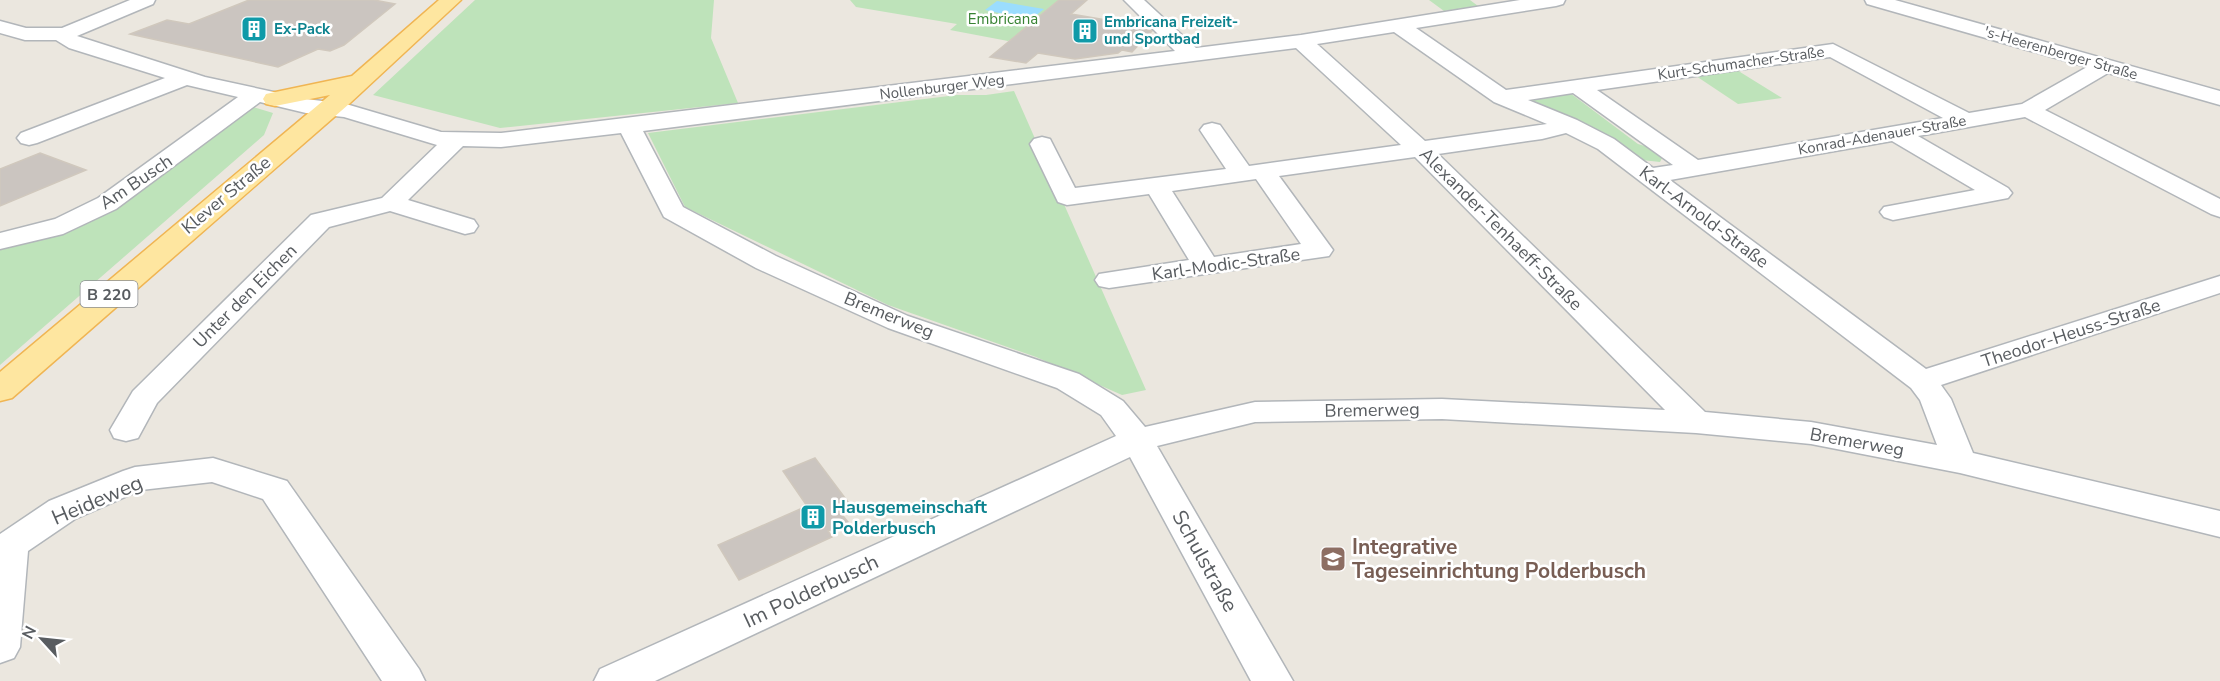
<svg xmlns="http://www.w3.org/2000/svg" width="2220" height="681" viewBox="0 0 2220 681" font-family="'Nunito Sans',sans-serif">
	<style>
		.green { fill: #bee3ba }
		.water { fill: #9bddfe }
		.building { fill: #cbc5c0; stroke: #d0c8bd; stroke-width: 1.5 }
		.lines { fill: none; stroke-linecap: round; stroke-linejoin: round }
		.minor-casing { stroke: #b2b6ba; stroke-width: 3 }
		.major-casing { stroke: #f0b553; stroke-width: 3 }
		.minor { fill: #fff; fill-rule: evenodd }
		.major { fill: #fee6a0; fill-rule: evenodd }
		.labels { text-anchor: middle; stroke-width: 5; stroke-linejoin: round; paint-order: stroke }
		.far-park-label { font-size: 15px; fill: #388334; stroke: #fff }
		.far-culture-label { font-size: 15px; font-weight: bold; fill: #0d838f; stroke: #fff; text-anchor: start }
		.far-street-label { font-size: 15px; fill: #585c60; stroke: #fff }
		.shield { fill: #fff; stroke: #8a8d90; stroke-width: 1.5 }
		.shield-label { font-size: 16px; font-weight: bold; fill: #585c60 }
		.street-label { font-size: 18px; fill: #585c60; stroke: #fff }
		.culture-label { font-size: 18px; font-weight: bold; fill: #0d838f; stroke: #fff; text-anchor: start }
		.near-street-label { font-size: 21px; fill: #585c60; stroke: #fff }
		.near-education-label { font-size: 21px; font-weight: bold; fill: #785e54; stroke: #fff; text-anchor: start }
	</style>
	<rect width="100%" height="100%" fill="#ebe7df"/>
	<path class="green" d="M475,0H714L711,38L738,103L500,128L373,95Z
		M850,0H1074L1037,27L1008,41L950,30L957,24L856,7Z
		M1429,0H1470L1478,6L1444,11Z
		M1732,67L1782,98L1738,104L1690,72Z
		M1566,90L1638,144L1648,147L1663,156L1660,162L1642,160L1583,123L1526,99Z
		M1014,91L1146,390L1122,395L1036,357L888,305L685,207L648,133L957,95H986Z
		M250,106L273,113L264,135L0,365V245L62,231Z"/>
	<path class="water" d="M997,1L1044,9L1034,17L1036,18L1034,20L994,12L989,13L991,11L985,10Z"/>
	<path class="building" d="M249,0H374L395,4L344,45L330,51L318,49L278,67L130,34L167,20L189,24Z
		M1059,0H1087L1071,14L1136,25L1134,27L1152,31L1132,52L1122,50L1118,53L1075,59L1038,53L1026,63L990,57Z
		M40,153L86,170L0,206V169Z
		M815,458L851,506L839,511L848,522L828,531L832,537L739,580L718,545L807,506L783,471Z"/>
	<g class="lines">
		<g class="minor-casing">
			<path id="minor" d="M130,0H155L153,4L77,36L205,77L306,99L346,104L441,132L501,133L1175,51L1124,0H1144L1196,48L1301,35L1520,0H1565L1563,4L1556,6L1416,28L1506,90L1833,44L1969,113L2022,104L2087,67L1867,4L1865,0H1895L2220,91V105L2108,73L2045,110L2220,199V217L2211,214L2025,117L1918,136L2008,188L2012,193L2008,198L1893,220L1884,217L1880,212L1884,207L1975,190L1892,141L1670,180L1926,369L2220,276V293L1941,385L1951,399L1973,453L2220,511V537L1960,473L1811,444L1696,433L1442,419L1255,422L1157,446L1293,681H1251L1130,457L655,681H594L600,669L1116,436L1101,415L1057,388L888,328L756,268L664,217L621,133L501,147L463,146L408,200L474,220L478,226L474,232L465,234L390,211L329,227L157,403L138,438L126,441L114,438L110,430L133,391L311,215L382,198L437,145L344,117L306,113L260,102L116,209L63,234L0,249V233L55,219L98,198L238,97L187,85L37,143L29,145L21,143L17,138L21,133L165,78L69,48L56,40H25L0,33V21L26,28H62ZM1394,32L1494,102L1547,124L1425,141L1317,44ZM1296,48L1401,145L1249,166L1220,125L1212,123L1204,125L1200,130L1226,169L1075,188L1050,139L1042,137L1034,139L1030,144L1058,202L1067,205L1149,194L1189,260L1099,274L1095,280L1099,286L1109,288L1329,256L1333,250L1279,176L1415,157L1665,410L1442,399L1255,402L1145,427L1123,401L1079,374L908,316L776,256L683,207L643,131ZM1830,57L1943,118L1698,160L1597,90ZM1573,93L1673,165L1653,168L1614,139L1577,120L1528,100ZM1566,133L1598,149L1911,388L1920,400L1937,445L1811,422L1705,412L1438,154L1542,139ZM1256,179L1301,244L1214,257L1172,191Z
				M213,458L287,481L419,669L425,681H382L263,499L212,482L141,490L75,519L28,551L20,647L14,658L0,663V534L49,501L123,471L135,467Z"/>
		</g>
		<g class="major-casing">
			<path id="major" d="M439,0H461L349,104L12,398L0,401V372L330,95L275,106L266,104L263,99L266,94L352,76Z"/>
		</g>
		<use href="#minor" class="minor"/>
		<use href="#major" class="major"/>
	</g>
	<defs>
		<g id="building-square" transform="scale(1.35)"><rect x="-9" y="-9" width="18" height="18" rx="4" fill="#0f9aa8" stroke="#fff"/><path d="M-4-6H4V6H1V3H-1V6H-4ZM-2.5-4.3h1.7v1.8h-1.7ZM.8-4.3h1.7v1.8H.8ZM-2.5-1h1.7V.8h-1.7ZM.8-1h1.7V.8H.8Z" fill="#fff"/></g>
		<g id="school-square" transform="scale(1.35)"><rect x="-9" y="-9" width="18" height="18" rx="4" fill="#8d6e63" stroke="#fff"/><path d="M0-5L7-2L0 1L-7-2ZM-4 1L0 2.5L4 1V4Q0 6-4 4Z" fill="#fff"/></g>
	</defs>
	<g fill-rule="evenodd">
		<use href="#building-square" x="254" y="29"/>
		<use href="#building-square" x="1085" y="31"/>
		<use href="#building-square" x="813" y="517"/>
		<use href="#school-square" x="1333" y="559"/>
	</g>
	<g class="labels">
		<g class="far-park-label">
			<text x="1003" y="24">Embricana</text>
		</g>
		<g class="far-culture-label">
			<text x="1104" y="27">Embricana Freizeit-<tspan x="1104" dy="17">und Sportbad</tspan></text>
			<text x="274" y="34">Ex-Pack</text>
		</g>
		<g class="far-street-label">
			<text transform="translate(2061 53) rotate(16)" y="5">'s-Heerenberger Straße</text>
			<text transform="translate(1741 63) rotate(-8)" y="5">Kurt-Schumacher-Straße</text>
			<text transform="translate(942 87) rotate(-7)" y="5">Nollenburger Weg</text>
			<text transform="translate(1882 135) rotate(-10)" y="5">Konrad-Adenauer-Straße</text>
		</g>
		<rect class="shield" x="80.5" y="281" width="57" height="26" rx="4.5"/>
		<g class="shield-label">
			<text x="109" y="300">B 220</text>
		</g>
		<g class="street-label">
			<text transform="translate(136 182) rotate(-34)" y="6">Am Busch</text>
			<text transform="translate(226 195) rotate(-40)" y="6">Klever Straße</text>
			<text transform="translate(1704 217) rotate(37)" y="6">Karl-Arnold-Straße</text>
			<text transform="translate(1501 229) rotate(45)" y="6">Alexander-Tenhaeff-Straße</text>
			<text transform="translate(1226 264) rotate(-8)" y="6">Karl-Modic-Straße</text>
			<text transform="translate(245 296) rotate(-45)" y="6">Unter den Eichen</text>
			<text transform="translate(889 315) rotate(22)" y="6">Bremerweg</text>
			<text transform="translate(2071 333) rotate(-18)" y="6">Theodor-Heuss-Straße</text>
			<text transform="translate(1372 410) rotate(-1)" y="6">Bremerweg</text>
			<text transform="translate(1857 442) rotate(10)" y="6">Bremerweg</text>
		</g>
		<g class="culture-label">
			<text x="832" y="513">Hausgemeinschaft<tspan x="832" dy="21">Polderbusch</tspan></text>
		</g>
		<g class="near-street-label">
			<text transform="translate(97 500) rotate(-23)" y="7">Heideweg</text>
			<text transform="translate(1205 561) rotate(61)" y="7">Schulstraße</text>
			<text transform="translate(811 591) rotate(-25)" y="7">Im Polderbusch</text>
		</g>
		<g class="near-education-label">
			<text x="1352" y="554">Integrative<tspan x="1352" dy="24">Tageseinrichtung Polderbusch</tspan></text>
		</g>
	</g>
	<g transform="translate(42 639) rotate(297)" stroke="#ffffff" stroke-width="4.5" paint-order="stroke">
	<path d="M0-4.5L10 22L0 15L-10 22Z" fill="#585c60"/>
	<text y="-9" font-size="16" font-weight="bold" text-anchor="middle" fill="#585c60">N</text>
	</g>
</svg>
